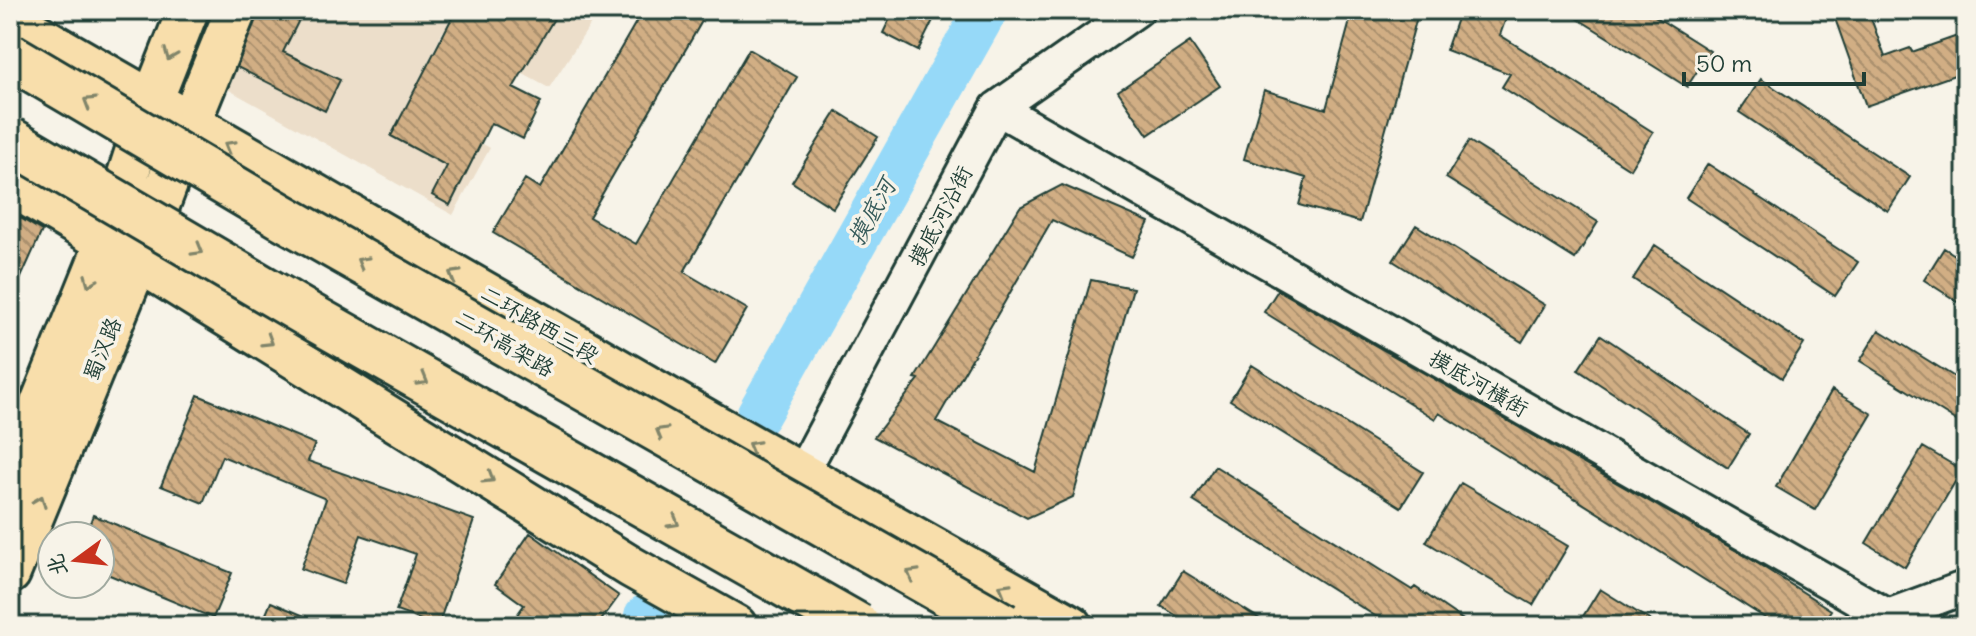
<svg xmlns="http://www.w3.org/2000/svg" width="1976" height="636" viewBox="0 0 1976 636" font-family="Delius,'LXGW WenKai TC',sans-serif">
	<style>
		.built { fill: #ecdeca }
		.lines { fill: none; stroke-linecap: round; stroke-linejoin: round }
		.river { stroke: #96d9f8; stroke-width: 44 }
		.building { fill: url(#building-back-hatch); stroke: #1f3d34; stroke-width: 2 }
		.minor-casing { stroke: #1f3d34; stroke-width: 38 }
		.major-casing { stroke: #1f3d34; stroke-width: 46 }
		.minor { stroke: #f7f3e8; stroke-width: 32 }
		.major { stroke: #f8deab; stroke-width: 40 }
		.highway-bridge-casing { stroke: #1f3d34; stroke-width: 50; stroke-linecap: butt }
		.highway-bridge { stroke: #f8deab; stroke-width: 44 }
		.oneway { stroke: #81856a }
		.labels { text-anchor: middle; stroke-width: 7; stroke-linejoin: round; paint-order: stroke }
		.street-label { font-size: 22px; fill: #1f3d34; stroke: #f7f3e8 }
		.water-label { font-size: 24px; font-style: italic; fill: #375c5b; stroke: #f7f3e8 }
	</style>
	<defs>
		<pattern id="building-back-hatch" width="6" height="6" patternUnits="userSpaceOnUse" patternTransform="scale(2)"><rect width="6" height="6" fill="#d1ae84"/><path d="M-1 5l2 2M0 0l6 6M5-1l2 2" fill="none" stroke="#a98f6d"/></pattern>
	</defs>
	<rect width="100%" height="100%" fill="#f7f3e8"/>
	<filter id="ink" filterUnits="userSpaceOnUse"><feTurbulence type="fractalNoise" baseFrequency=".0125" numOctaves="2"/><feDisplacementMap in="SourceGraphic" scale="16" xChannelSelector="R" yChannelSelector="G"/><feConvolveMatrix kernelMatrix="1 2 1 2 8 2 1 2 1" color-interpolation-filters="sRGB"/></filter>
	<g filter="url(#ink)">
		<path class="built" d="M244,10H600L549,88L443,31L409,101L490,148L453,215L213,81Z"/>
		<g class="lines">
			<path class="river" d="M758,415L986,10
				M644,626L646,616"/>
		</g>
		<path class="building" d="M258,10H304L283,52L340,80L325,111L237,67Z
			M456,10H559L513,88L541,102L523,139L491,123L450,205L432,195L447,166L391,136Z
			M643,10H683L702,21L589,217L636,244L749,49L797,77L684,272L747,309L715,364L493,233L525,179L540,188Z
			M894,10H938L918,51L883,33Z
			M1353,10H1419L1360,222L1299,205L1306,178L1244,159L1264,90L1326,109Z
			M1460,10H1509L1500,35L1653,132L1630,169L1502,87L1510,74L1446,50Z
			M1564,10H1645L1710,51L1687,87Z
			M1832,10H1868L1885,57L1910,48L1912,52L1966,33V71L1866,106Z
			M1190,42L1220,86L1148,135L1118,91Z
			M1761,79L1910,177L1888,211L1739,112Z
			M837,111L878,137L833,208L792,182Z
			M1469,141L1598,222L1575,259L1446,178Z
			M1708,164L1858,262L1835,296L1686,198Z
			M1062,185L1149,222L1132,257L1052,220L936,421L1035,472L1091,280L1133,288L1073,497L1027,518L874,437L919,379L915,378L1020,207Z
			M10,212L42,231L10,302Z
			M1416,225L1545,305L1522,342L1393,261Z
			M1655,245L1804,344L1782,378L1633,279Z
			M1944,248L1966,262V307L1924,280Z
			M1278,290L1749,558L1831,610L1821,626H1778L1439,413L1435,419L1264,312Z
			M1879,330L1966,384V427L1860,361Z
			M1601,335L1749,434L1728,468L1578,370Z
			M1252,365L1423,472L1401,507L1230,400Z
			M1832,390L1872,414L1815,510L1776,487Z
			M198,395L315,444L308,461L474,520L438,626L396,611L416,554L361,535L343,584L301,569L326,499L222,456L203,503L161,486Z
			M1923,447L1962,470L1905,567L1866,543Z
			M1215,466L1412,590L1415,587L1472,626H1391L1193,501Z
			M1461,483L1568,546L1533,605L1426,542Z
			M93,515L232,573L213,618L100,571V536H85Z
			M530,533L619,596L597,626H509L524,605L495,584Z
			M1183,571L1271,626H1193L1161,606Z
			M1600,589L1659,626H1577Z
			M271,602L328,626H261Z"/>
		<g class="lines">
			<g class="minor-casing">
				<path id="minor" d="M997,108L1888,616L1966,587
					M802,473L997,108L1137,10"/>
			</g>
			<g class="major-casing">
				<path id="major" d="M10,19L708,421L1072,626
					M10,185L138,261L631,567L736,626
					M10,480L106,242L152,101L188,10
					M10,573L138,261L190,123L236,10"/>
			</g>
			<use href="#minor" class="minor"/>
			<use href="#major" class="major"/>
			<g class="highway-bridge-casing">
				<path id="highway-bridge" d="M10,56L281,216L1004,626
					M10,140L312,317L858,626"/>
			</g>
			<use href="#highway-bridge" class="highway-bridge"/>
		</g>
		<defs><path id="oneway-chevron" d="M-2-3.5L2.5 0L-2 3.5" fill="none" stroke-width="1.6" stroke-linecap="round" stroke-linejoin="round" transform="scale(2)"/></defs>
		<g class="oneway">
			<use href="#oneway-chevron" transform="translate(170 55) rotate(112)"/>
			<use href="#oneway-chevron" transform="translate(89 102) rotate(-149)"/>
			<use href="#oneway-chevron" transform="translate(229 146) rotate(-150)"/>
			<use href="#oneway-chevron" transform="translate(198 250) rotate(30)"/>
			<use href="#oneway-chevron" transform="translate(362 262) rotate(-150)"/>
			<use href="#oneway-chevron" transform="translate(454 275) rotate(-150)"/>
			<use href="#oneway-chevron" transform="translate(90 281) rotate(112)"/>
			<use href="#oneway-chevron" transform="translate(268 341) rotate(32)"/>
			<use href="#oneway-chevron" transform="translate(423 380) rotate(30)"/>
			<use href="#oneway-chevron" transform="translate(661 432) rotate(-150)"/>
			<use href="#oneway-chevron" transform="translate(753 446) rotate(-151)"/>
			<use href="#oneway-chevron" transform="translate(489 478) rotate(32)"/>
			<use href="#oneway-chevron" transform="translate(40 501) rotate(-68)"/>
			<use href="#oneway-chevron" transform="translate(674 522) rotate(30)"/>
			<use href="#oneway-chevron" transform="translate(912 574) rotate(-150)"/>
			<use href="#oneway-chevron" transform="translate(1004 588) rotate(-150)"/>
		</g>
	</g>
	<g class="labels">
		<g class="street-label">
			<text transform="translate(940 216) rotate(-62)" y="8">摸底河沿街</text>
			<text transform="translate(540 324) rotate(30)" y="8">二环路西三段</text>
			<text transform="translate(505 343) rotate(30)" y="8">二环高架路</text>
			<text transform="translate(102 349) rotate(-68)" y="8">蜀汉路</text>
			<text transform="translate(1479 383) rotate(30)" y="8">摸底河横街</text>
		</g>
		<g class="water-label">
			<text transform="translate(872 212) rotate(-61)" y="8">摸底河</text>
		</g>
	</g>
	<rect width="1976" height="636" fill="none" stroke="#f7f3e8" stroke-width="40"/>
	<rect x="20" y="20" width="1936" height="596" fill="none" stroke="#1f3d34" stroke-width="3" filter="url(#ink)"/>
	<g transform="translate(76 560) rotate(255)"><circle r="38" fill="#f7f3e8" stroke="#a1aaa0" stroke-width="2"/>
	<path d="M0-6L14 30L0 20L-14 30Z" fill="#c8321e"/>
	<text y="-12" font-size="22" font-weight="bold" text-anchor="middle" fill="#1f3d34">北</text>
	</g>
	<path d="M1684 72v12h180v-12" fill="none" stroke="#1f3d34" stroke-width="4"/>
	<text x="1696" y="72" font-size="24" fill="#1f3d34" stroke="#f7f3e8" stroke-width="6" paint-order="stroke">50 m</text>
</svg>
